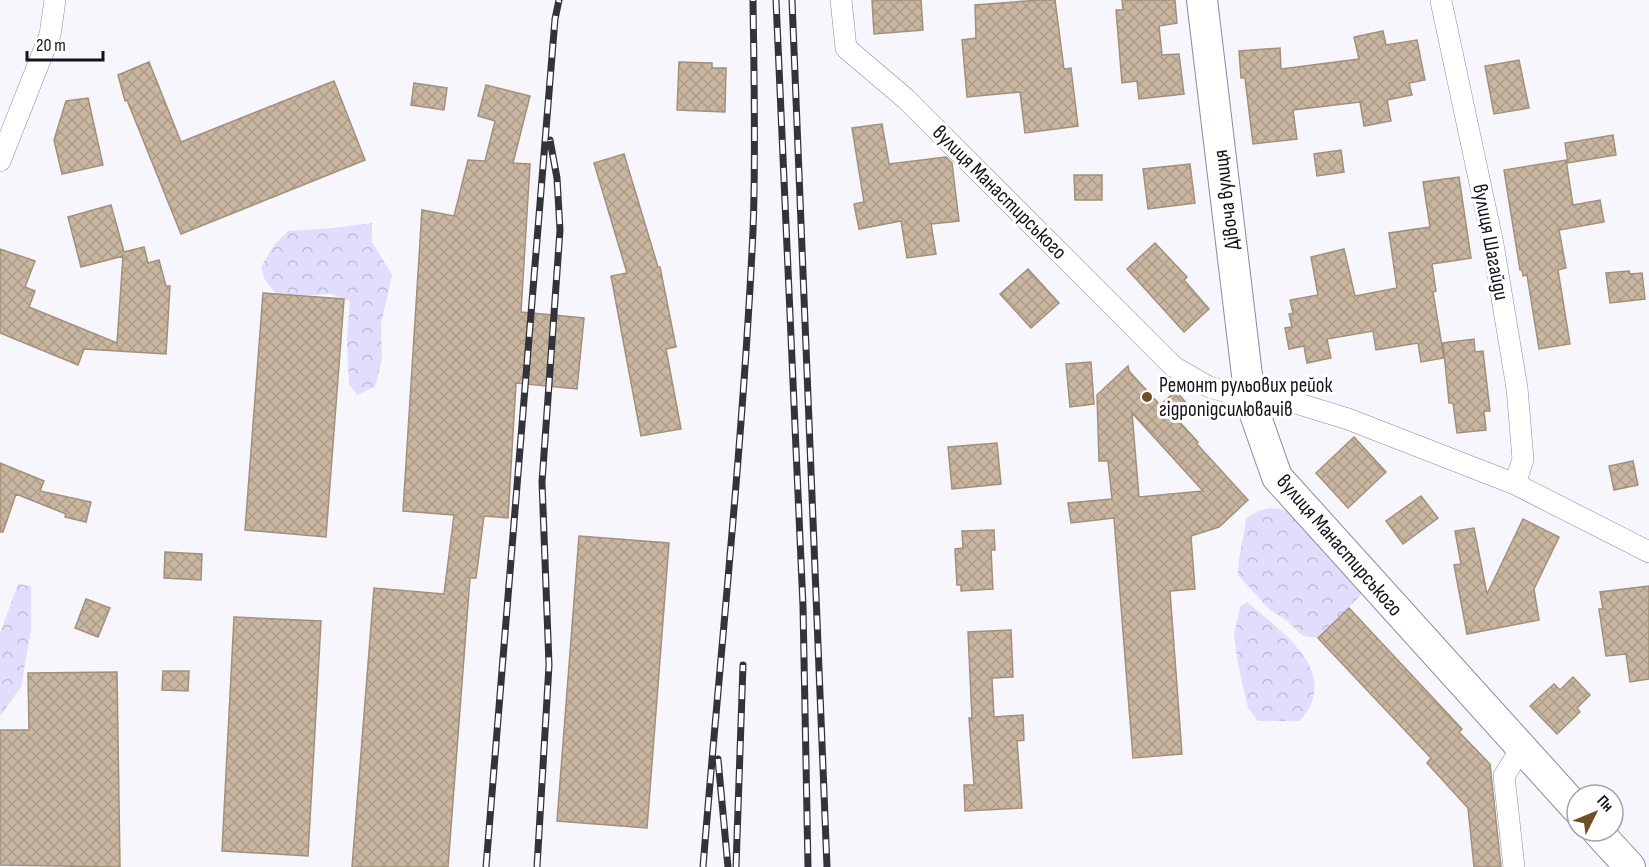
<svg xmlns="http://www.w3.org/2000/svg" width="1649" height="867" viewBox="0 0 1649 867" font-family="'Sofia Sans Condensed',sans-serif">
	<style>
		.forest { fill: url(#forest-crowns) }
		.building { fill: url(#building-cross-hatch); stroke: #a3907b; stroke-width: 1.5; fill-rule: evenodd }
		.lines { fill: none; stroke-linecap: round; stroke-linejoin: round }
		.minor-casing { stroke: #8c8aa2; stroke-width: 22 }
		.secondary-casing { stroke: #8c8aa2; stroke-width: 32 }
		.minor { stroke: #fff; stroke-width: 21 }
		.secondary { stroke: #fff; stroke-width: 30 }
		.rail-casing { stroke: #34333c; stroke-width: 7 }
		.rail { stroke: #fff; stroke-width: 4.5; stroke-dasharray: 14; stroke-linecap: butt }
		.poi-dot { fill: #704e26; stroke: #fff; stroke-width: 2 }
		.labels { text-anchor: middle; stroke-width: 6; stroke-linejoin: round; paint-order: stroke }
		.street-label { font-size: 21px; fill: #14131c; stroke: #fff }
		.poi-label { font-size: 21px; fill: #14131c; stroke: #fff; text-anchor: start }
	</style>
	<defs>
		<pattern id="forest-crowns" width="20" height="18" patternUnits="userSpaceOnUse" patternTransform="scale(1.5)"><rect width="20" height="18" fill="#e1ddfd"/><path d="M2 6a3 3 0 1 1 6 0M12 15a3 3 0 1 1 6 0" fill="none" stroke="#c0bdd8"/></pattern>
		<pattern id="building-cross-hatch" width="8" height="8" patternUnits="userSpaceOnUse" patternTransform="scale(1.5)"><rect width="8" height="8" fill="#c9b6a0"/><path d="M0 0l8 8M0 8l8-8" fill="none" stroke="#ac9c89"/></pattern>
	</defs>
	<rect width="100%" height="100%" fill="#f7f6fc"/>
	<path class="forest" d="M372,223V242L392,275L381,324L382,359L375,387L357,395L349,384L347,339L350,301L331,294L278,297L264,278L261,267L274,245L288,231L332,228Z
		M1270,508L1282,509L1295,515L1362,594L1318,638L1303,636L1286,620L1269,609L1238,575C1238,555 1244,538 1246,518L1258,511Z
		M18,584L31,586V629L21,687L0,716V633Z
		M1247,602C1274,626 1331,662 1310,706C1308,711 1303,717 1299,721H1258L1248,708L1238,664L1234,635L1240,607Z"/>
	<path class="building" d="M872,0H921L923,30L874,34Z
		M1040,0H1055L1064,69L1071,68L1078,126L1025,133L1020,92L967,97L962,40L976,38L975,5Z
		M1122,0H1175L1177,23L1159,26L1162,55L1179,54L1184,94L1139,99L1137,81L1122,83L1116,10H1123Z
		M1383,31L1386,45L1417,40L1425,80L1409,83L1412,95L1387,100L1391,121L1364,126L1360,102L1293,110L1297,139L1253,144L1245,78H1241L1239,51L1280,48L1281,69L1359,59L1354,37Z
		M1519,60L1529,108L1494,114L1485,66Z
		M149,62L181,142L334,81L365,160L181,234L127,100L125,101L118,75Z
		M679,62L712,63V68H726L725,112L677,110Z
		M414,83L447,88L444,110L411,105Z
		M486,85L530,96L513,163L530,164L521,312L584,318L577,389L516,383L508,518L484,516L476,578H470L448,867H352L374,588L444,594L454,515L403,511L422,210L454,216L468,160L485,161L495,121L478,116Z
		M88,98L103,165L62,174L54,140L66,101Z
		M882,124L889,164L946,157L952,163L959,221L931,224L936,254L907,258L901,221L859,229L854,204L864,202L852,128Z
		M1613,135L1616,155L1568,163L1565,143Z
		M1341,150L1344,172L1317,176L1314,154Z
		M624,154L658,267H660L676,347L666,349L681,429L641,436L611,276L627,273L594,163Z
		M1566,160L1573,205L1600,200L1604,222L1559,230L1566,268L1558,270L1570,344L1539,349L1527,275L1523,276L1522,270H1520L1504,170Z
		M1190,164L1195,203L1148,209L1143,169Z
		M1074,175H1102V200H1075Z
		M1459,177L1471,258L1432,264L1436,291L1433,292L1444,358L1421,362L1418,343L1376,350L1373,331L1327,339L1331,358L1307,363L1304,346L1289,349L1285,328L1292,327L1289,314L1293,313L1290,300L1318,295L1311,257L1344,249L1355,296L1397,288L1389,233L1430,227L1423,182Z
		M111,205L124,252L144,247L148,263L159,260L166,286H170L166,354L84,349L78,365L0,333V249L35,261L25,287L35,291L29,307L117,343L123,256L81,267L68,217Z
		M1155,243L1187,277L1184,280L1209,309L1184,332L1127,269Z
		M1028,269L1059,303L1031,328L1000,294Z
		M1629,271L1630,274L1642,273L1645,299L1610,303L1606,273Z
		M263,293L344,299L326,537L245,530Z
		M1474,339L1475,352L1483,351L1490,411H1484L1486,430L1457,433L1453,403H1449L1443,343Z
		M1091,362L1094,404L1070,407L1066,364Z
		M1128,366L1129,371L1160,405L1176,391L1188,405L1175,417L1198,442L1196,443L1248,500L1219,527L1191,536L1195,589L1170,591L1182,754L1133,758L1114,518L1071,523L1068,503L1112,499L1108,461H1099L1097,395ZM1132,413L1203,491L1139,497Z
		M1354,437L1386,472L1348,508L1316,473Z
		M997,443L1001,484L952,489L948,447Z
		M1633,461L1638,485L1614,490L1609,466Z
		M0,463L44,481L40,491L91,502L86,522L65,517L66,514L16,494L3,532H0Z
		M1421,496L1438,518L1403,544L1386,521Z
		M1523,519L1559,537L1534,589L1539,620L1467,634L1454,565L1461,564L1455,531L1474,528L1487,594Z
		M994,530L995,550H991L993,589L961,591V585H957L955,549L963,548L962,531Z
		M579,536L669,543L647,828L557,821Z
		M165,552L202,554L201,580L164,578Z
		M1649,586V679L1630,682L1626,654L1606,656L1599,609H1603L1600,592Z
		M86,599L110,608L98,637L75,628Z
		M1349,608L1462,729L1459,732L1490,764L1501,867H1474L1468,808L1427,763L1431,758L1318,638Z
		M234,617L321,621L308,856L222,851Z
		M1011,630L1013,677L992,678L994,717L1023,715L1024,740L1017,741L1022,808L965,811L964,785H974L969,718H972L968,632Z
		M163,671H189L188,691L162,690Z
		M117,672L120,867L0,865V730H29L28,673Z
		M1573,677L1590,695L1577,708L1580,712L1557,734L1530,706L1554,684L1560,690Z"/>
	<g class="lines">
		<g class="minor-casing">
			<path id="minor" d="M841,0L846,48L906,99L1174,367L1209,387L1276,405L1296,403L1348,419L1515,484L1649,552
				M1441,1L1493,244L1517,388L1523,459L1515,484
				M0,161L50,35L55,0
				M1514,867L1504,776L1521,749"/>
		</g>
		<g class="secondary-casing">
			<path id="secondary" d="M1202,0L1250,400L1277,477L1577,809
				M1597,831L1630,867"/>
		</g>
		<use href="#minor" class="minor"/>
		<use href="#secondary" class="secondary"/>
		<g class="rail-casing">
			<path id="rail" d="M776,0L803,606L808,867
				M792,0L827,867
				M718,759L728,867
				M486,867L555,19L559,0
				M537,867L549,665L542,482L560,230L557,178L550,140
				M703,867C720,655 743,443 753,231C756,154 754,77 753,0
				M736,867L743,665"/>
		</g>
		<use href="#rail" class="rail"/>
	</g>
	<circle class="poi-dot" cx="1147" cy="397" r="6"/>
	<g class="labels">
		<g class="street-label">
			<text transform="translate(1000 192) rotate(45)" y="7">вулиця Манастирського</text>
			<text transform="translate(1226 200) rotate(-97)" y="7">Дівоча вулиця</text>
			<text transform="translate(1491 242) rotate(79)" y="7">вулиця Шагайди</text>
			<text transform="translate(1340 545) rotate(49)" y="7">вулиця Манастирського</text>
		</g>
		<g class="poi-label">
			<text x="1159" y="392">Ремонт рульових рейок<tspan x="1159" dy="24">гідропідсилювачів</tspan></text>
		</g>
	</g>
	<g transform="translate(1595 813) rotate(47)"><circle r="28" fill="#ffffff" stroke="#a1a1a4" stroke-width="1.5"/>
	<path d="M0-4.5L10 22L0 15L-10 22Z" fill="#704e26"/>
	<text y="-9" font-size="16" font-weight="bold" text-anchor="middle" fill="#14131c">Пн</text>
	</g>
	<path d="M27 51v9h76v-9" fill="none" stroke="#14131c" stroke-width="3"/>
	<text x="36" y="51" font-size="18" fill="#14131c" stroke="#ffffff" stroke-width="4.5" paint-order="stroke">20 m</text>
</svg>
